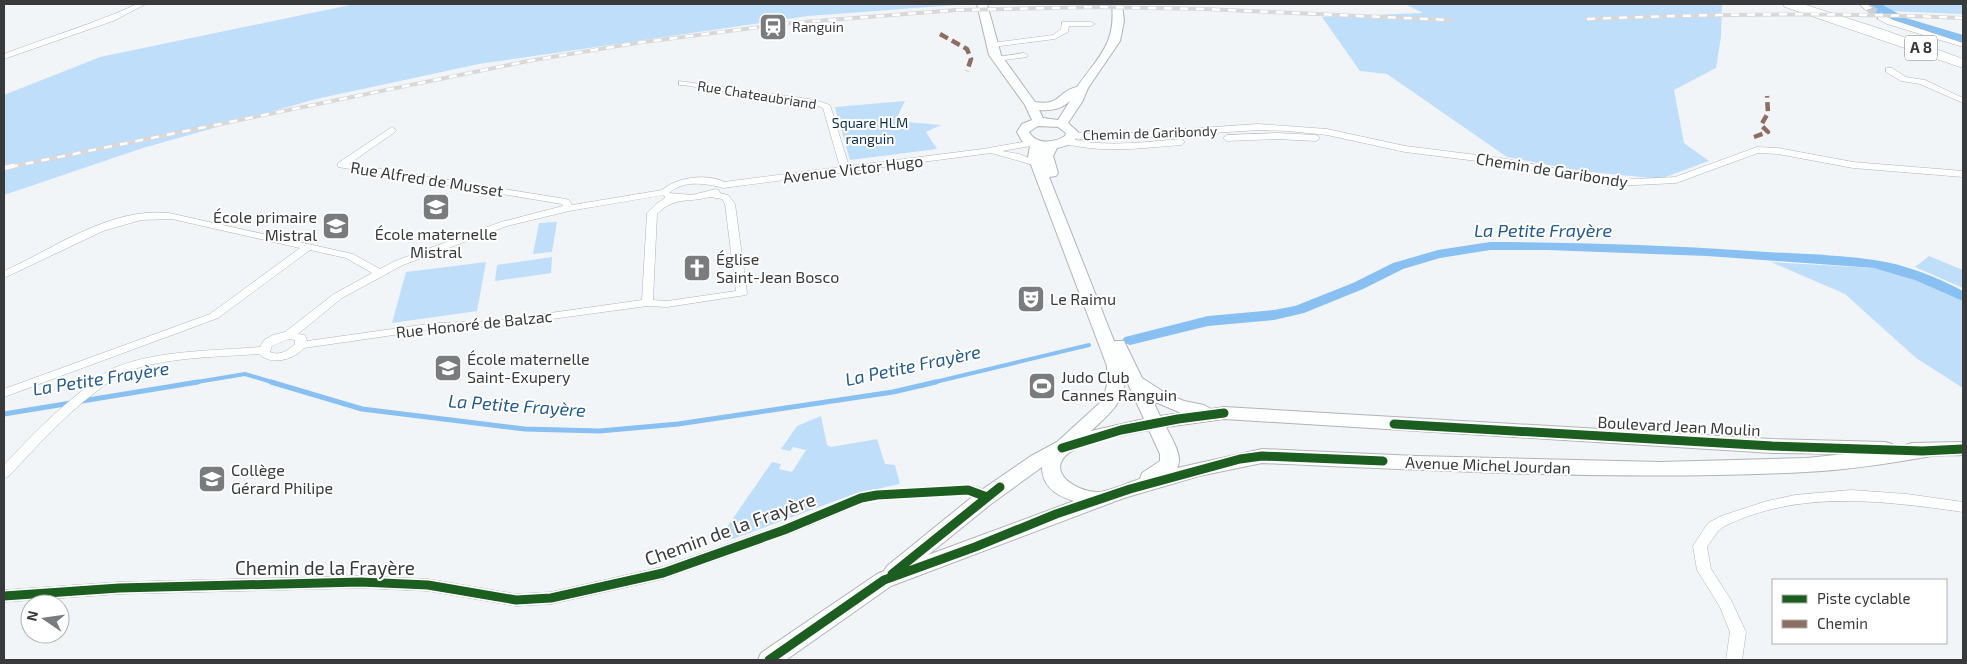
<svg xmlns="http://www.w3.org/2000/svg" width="1967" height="664" viewBox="0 0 1967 664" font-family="'Exo 2',sans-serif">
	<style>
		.green { fill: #bfdefa }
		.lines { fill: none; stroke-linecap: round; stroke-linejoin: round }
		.stream-far1 { stroke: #88c0f1; stroke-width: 4 }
		.stream { stroke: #88c0f1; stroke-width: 5 }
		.canal { fill: #88c0f1; fill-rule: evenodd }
		.river { fill: #88c0f1; fill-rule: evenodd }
		.street-tunnel { stroke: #cdd0d2; stroke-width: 8; stroke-dasharray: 8 4; stroke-linecap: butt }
		.street-casing { stroke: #b1b3b5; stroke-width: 1 }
		.secondary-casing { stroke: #b1b3b5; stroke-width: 2 }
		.highway-casing { stroke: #b1b3b5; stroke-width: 1 }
		.street { fill: #fdfefe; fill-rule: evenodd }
		.secondary { fill: #fdfefe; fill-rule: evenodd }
		.highway { fill: #fdfefe; fill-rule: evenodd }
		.rail-far1-casing { stroke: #d8d8d9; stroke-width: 4 }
		.rail-casing { stroke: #d8d8d9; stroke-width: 5.5 }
		.rail-far1 { stroke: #fff; stroke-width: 2.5; stroke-dasharray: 8; stroke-linecap: butt }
		.rail { stroke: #fff; stroke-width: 4; stroke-dasharray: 11; stroke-linecap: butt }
		.quiet { stroke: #8d6e63; stroke-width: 4.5; stroke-dasharray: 9 4.5; stroke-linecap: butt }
		.cycleway-casing { stroke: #fff; stroke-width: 12 }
		.cycleway { stroke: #1b5e20; stroke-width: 9 }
		.labels { text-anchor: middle; stroke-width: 4; stroke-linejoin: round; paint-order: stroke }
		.far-poi-label { font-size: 14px; fill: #383a3c; stroke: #fff; text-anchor: start }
		.far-street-label { font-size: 14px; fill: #383a3c; stroke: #fff }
		.far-park-label { font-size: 14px; fill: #0c2e4a; stroke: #fff }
		.shield { fill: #fff; stroke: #747576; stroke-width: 1 }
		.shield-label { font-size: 15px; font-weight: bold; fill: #383a3c }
		.street-label { font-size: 16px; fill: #383a3c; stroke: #fff }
		.poi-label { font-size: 16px; fill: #383a3c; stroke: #fff; text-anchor: start }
		.water-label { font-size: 18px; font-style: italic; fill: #245b89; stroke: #fff }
		.near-street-label { font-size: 19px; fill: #383a3c; stroke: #fff }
	</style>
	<rect width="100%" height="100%" fill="#f2f5f7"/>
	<path class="green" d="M355,4H970L808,16L479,64L316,99L143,148L4,195V95L100,57Z
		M1405,4H1722L1721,37L1716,68L1674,90L1684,143L1709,161L1660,179L1581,171L1507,157L1387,74L1360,71L1322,17L1423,13Z
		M1875,4H1963V14L1888,11Z
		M905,101L895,121L941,125L926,132L937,149L850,160L835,107Z
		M557,222L552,252L533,254L539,223Z
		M1929,256L1963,270V288L1915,267Z
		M552,257L551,273L495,281L497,265Z
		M486,262L477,311L392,323L406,272Z
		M1771,262L1888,269L1905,272L1963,300V388L1916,358L1845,294Z
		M821,416L827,445L831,447L877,439L885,464L895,465L900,484L854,494L733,539L725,537L724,532L727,527L772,462L781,464L779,469L792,472L806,450L793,447L790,451L781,449L797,426Z"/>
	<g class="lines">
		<path class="stream-far1" d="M191,383L245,374L275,383
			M931,383L1089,345"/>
		<path class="stream" d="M271,382L362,409L525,429L600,431L678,424L893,392L936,382
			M82,401L198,382
			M4,414L71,403"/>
		<path class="canal" d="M1490,242C1577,242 1665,245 1752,251C1793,254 1834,254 1874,260C1905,264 1936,277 1963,291V301L1915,280L1874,268L1707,256L1547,250H1490L1440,258L1403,269L1363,289L1304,313L1274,320L1208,326L1130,345L1125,343L1122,340L1125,337L1208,316L1274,310L1295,306L1353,283L1393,263L1438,250Z"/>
		<path class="river" d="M1862,4H1881L1906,18L1963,35V45L1894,24L1864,7Z"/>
		<path class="street-tunnel" d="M1869,8L1881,17"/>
		<g class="street-casing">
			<path id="street" d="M137,4H146L113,21L4,59V54C48,37 94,24 137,4Z
				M1859,4H1867L1873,8L1866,10Z
				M1878,15H1884L1893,20L1963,43V47L1887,24L1878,19Z
				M1062,22H1091L1095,24L1091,26H1069L1068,32L1055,39L992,47L988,45L992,43L1053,35L1061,29Z
				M1024,53L1028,55L1027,57L997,61L993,59L997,57Z
				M1886,68H1892L1906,77L1925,80L1963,98V103L1920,84L1901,81L1886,72Z
				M679,81L815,100L830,105L849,166L983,149L1034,140L1038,143L1037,145L1002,151L1019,154L1042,163L1037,166L991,153L723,188C705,183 684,180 669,193L692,195L716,189L719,190L720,193L728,195L735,204L747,293L746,295L667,307L647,306L493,327L435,329L304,348C293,360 272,366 259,354C219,357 158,357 122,374C113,378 105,385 97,391C64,416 37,446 9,476L4,478V465C31,436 58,408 91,384C99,378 106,371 116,367C160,350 212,351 260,347L264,340L273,335L285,332L334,294L372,273L346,258L310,250L218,318L4,397V389L210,314L300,248L172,219L141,220L103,231L4,278V271C55,248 110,207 169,213L353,254L380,269L395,261L501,222L563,206L562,204L338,167V163L392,127L396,130L395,132L349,164L566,199L569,200L572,205L662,190C677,177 707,173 724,182L840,167L823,108L813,104L682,85H679ZM664,195L665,198L656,204L647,213L642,300L493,321L435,323L307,341L305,335L298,334L342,298L403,265L507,226L569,211ZM710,197L722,199L725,204L736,291L667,301L653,300L657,214C675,196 688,203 710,197ZM289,339L295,340V344C288,351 279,356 270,352L272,346Z
				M1258,124L1327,129L1405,146L1501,158L1616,180L1675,177L1757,147L1778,148L1853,162L1963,171V177L1853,168L1778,154L1758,153L1676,183L1616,186L1501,164L1405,152L1327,135L1288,131L1258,130L1097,141L1072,138L1068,135L1072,132L1097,135Z
				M1276,133L1316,135L1320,138L1316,141L1276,139L1227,141L1223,138L1227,135Z
				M1066,138C1104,148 1143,142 1181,139L1185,142L1181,145C1141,148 1102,154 1063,143L1062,141Z
				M968,485C977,487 989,489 994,497L992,501L987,502L968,495L877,500L863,503L789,534L663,579L551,604L516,606L428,591L360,588L119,594L4,602V590L119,582L360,576L428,579L516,594L551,592L662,567L779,526L861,493L877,490Z
				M1851,490L1907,494L1963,502V512C1883,501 1799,489 1723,527L1718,531L1707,547L1711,569L1731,600L1746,632L1742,660H1726L1730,632L1720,607L1697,570L1693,546L1708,523L1721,516L1767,501L1795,495Z"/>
		</g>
		<g class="secondary-casing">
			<path id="secondary" d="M977,4H987L1001,55L1035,102C1062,106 1057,91 1077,87C1099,56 1116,44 1112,4H1122L1124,21L1120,41L1088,88L1082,102L1068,123L1078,132C1076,144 1067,146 1057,148L1053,156L1058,173L1056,176L1049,177L1114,341H1124L1142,378L1167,394L1184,401L1204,405L1211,409L1224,407L1772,439L1885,442L1892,444L1894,449L1912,443L1963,442V455C1951,456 1937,454 1926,457C1886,464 1846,470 1806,472C1625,481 1443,471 1262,463L1199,476L1124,498L891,586L786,660H758L761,653L877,574L884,571L887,566L977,493L1031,456L1057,442L1103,400L1107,385V366L1028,157L1030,146L1022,141L1017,132L1022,124L1032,120L1025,105L989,55ZM1070,101L1058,120L1043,118L1039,110C1052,111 1061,109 1070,101ZM1038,126L1058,127L1066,133L1065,136C1054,143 1036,145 1029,132ZM1125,377L1144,419L1091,431C1108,415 1125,403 1125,377ZM1153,401L1181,413L1160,416ZM1224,419L1772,453L1845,454L1807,458L1660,462L1416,456L1262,449L1177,468C1184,456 1171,438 1166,427ZM1149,430L1160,454V461L1142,473L1140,479C1129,482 1106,493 1096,492C1075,491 1044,471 1070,452C1083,442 1132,433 1149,430ZM1042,467C1042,487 1057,496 1074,501L928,555L991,504Z"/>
		</g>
		<g class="highway-casing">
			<path id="highway" d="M1783,4H1803L1884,30L1963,59V68L1785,7Z"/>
		</g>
		<use href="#street" class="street"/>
		<use href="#secondary" class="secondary"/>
		<use href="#highway" class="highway"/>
		<g class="rail-far1-casing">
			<path id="rail-far1" d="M1587,19C1712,14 1838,12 1963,18
				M10,167L528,61L636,43L791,23L956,10L1098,7L1205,9L1450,20"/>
		</g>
		<g class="rail-casing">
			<path id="rail" d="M4,168L17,165"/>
		</g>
		<use href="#rail-far1" class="rail-far1"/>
		<use href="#rail" class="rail"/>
		<path class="quiet" d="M940,34L967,49L971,59L967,71
			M1754,137L1768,132L1761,125L1768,113L1767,96"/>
		<g class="cycleway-casing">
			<path id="cycleway" d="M1394,424L1772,446L1922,451L1963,449
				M1062,448L1121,430L1178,419L1224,413
				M892,574L1000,487
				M4,596L119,588L360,582L428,585L516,600L551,598L663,573L784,530L861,498L877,495L968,490L987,497
				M769,660L884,580L975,547L1056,514L1130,489L1240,459L1262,456L1383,461"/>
		</g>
		<use href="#cycleway" class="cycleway"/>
	</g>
	<defs>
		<g id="station-square" transform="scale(1.4375)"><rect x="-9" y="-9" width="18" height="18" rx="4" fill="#797b7d" stroke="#fff"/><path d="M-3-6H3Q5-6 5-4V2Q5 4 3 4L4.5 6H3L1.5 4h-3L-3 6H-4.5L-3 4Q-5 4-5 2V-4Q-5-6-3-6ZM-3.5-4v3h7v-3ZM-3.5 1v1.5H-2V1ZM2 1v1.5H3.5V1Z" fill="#fff"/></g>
		<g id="school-square" transform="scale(1.4375)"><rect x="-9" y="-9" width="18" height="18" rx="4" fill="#797b7d" stroke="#fff"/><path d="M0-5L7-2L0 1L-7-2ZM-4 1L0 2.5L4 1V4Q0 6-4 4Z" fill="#fff"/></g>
		<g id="church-square" transform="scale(1.4375)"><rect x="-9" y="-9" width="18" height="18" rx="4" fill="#797b7d" stroke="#fff"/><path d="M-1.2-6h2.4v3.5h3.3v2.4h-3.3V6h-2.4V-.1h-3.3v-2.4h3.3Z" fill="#fff"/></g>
		<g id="theatre-square" transform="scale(1.4375)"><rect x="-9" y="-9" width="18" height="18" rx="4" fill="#797b7d" stroke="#fff"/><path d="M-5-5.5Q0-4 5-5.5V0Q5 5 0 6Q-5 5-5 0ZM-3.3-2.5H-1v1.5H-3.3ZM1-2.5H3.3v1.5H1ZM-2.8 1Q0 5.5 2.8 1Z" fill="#fff"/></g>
		<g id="stadium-square" transform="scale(1.4375)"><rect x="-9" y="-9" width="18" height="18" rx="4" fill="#797b7d" stroke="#fff"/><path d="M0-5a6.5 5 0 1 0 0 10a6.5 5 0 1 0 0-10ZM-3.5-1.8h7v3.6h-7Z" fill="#fff"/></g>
	</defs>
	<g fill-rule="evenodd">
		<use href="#station-square" x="773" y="27"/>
		<use href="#school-square" x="436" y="207"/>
		<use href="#school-square" x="336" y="226"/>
		<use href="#church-square" x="697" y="268"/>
		<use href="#theatre-square" x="1031" y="299"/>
		<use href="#school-square" x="448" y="368"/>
		<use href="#stadium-square" x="1042" y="386"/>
		<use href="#school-square" x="212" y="479"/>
	</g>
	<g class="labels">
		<g class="far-poi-label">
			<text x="792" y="32">Ranguin</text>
		</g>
		<g class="far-street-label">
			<text transform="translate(757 95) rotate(9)" y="5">Rue Chateaubriand</text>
			<text transform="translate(1150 133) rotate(-2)" y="5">Chemin de Garibondy</text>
		</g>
		<g class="far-park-label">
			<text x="870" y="128">Square HLM<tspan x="870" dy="16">ranguin</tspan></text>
		</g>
		<rect class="shield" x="1905" y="35.5" width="32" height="25" rx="4"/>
		<g class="shield-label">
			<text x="1921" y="53">A 8</text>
		</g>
		<g class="street-label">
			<text transform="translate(853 169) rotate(-7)" y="6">Avenue Victor Hugo</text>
			<text transform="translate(1552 170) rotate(9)" y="6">Chemin de Garibondy</text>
			<text transform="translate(427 179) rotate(9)" y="6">Rue Alfred de Musset</text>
			<text transform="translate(474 324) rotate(-6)" y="6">Rue Honoré de Balzac</text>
			<text transform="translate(1679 426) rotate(3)" y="6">Boulevard Jean Moulin</text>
			<text transform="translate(1488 465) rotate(2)" y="6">Avenue Michel Jourdan</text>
		</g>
		<g class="poi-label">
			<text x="317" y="223" text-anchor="end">École primaire<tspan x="317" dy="18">Mistral</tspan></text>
			<text x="436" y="240" text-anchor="middle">École maternelle<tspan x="436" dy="18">Mistral</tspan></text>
			<text x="716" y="265">Église<tspan x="716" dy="18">Saint-Jean Bosco</tspan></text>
			<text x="1050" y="305">Le Raimu</text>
			<text x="467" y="365">École maternelle<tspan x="467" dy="18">Saint-Exupery</tspan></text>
			<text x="1061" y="383">Judo Club<tspan x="1061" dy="18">Cannes Ranguin</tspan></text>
			<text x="231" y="476">Collège<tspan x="231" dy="18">Gérard Philipe</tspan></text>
		</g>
		<g class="water-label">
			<text x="1543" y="237">La Petite Frayère</text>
			<text transform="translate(913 366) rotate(-12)" y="6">La Petite Frayère</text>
			<text transform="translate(101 379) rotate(-9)" y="6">La Petite Frayère</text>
			<text transform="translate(517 406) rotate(4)" y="6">La Petite Frayère</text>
		</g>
		<g class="near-street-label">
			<text transform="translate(730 529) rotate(-20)" y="7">Chemin de la Frayère</text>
			<text x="325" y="575">Chemin de la Frayère</text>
		</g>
	</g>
	<rect width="1967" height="664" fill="none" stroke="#383a3c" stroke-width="10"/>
	<rect x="1772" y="579" width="175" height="65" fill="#ffffff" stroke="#afb0b1"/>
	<rect x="1782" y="595" width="25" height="8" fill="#1b5e20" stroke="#afb0b1"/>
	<text x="1817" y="604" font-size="15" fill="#383a3c">Piste cyclable</text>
	<rect x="1782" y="620" width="25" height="8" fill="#8d6e63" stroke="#afb0b1"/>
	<text x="1817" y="629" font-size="15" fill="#383a3c">Chemin</text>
	<g transform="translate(45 619) rotate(283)"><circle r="24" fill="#ffffff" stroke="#afb0b1"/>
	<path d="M0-4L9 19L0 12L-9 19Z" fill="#797b7d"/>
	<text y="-8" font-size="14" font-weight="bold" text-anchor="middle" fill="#383a3c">N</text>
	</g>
</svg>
